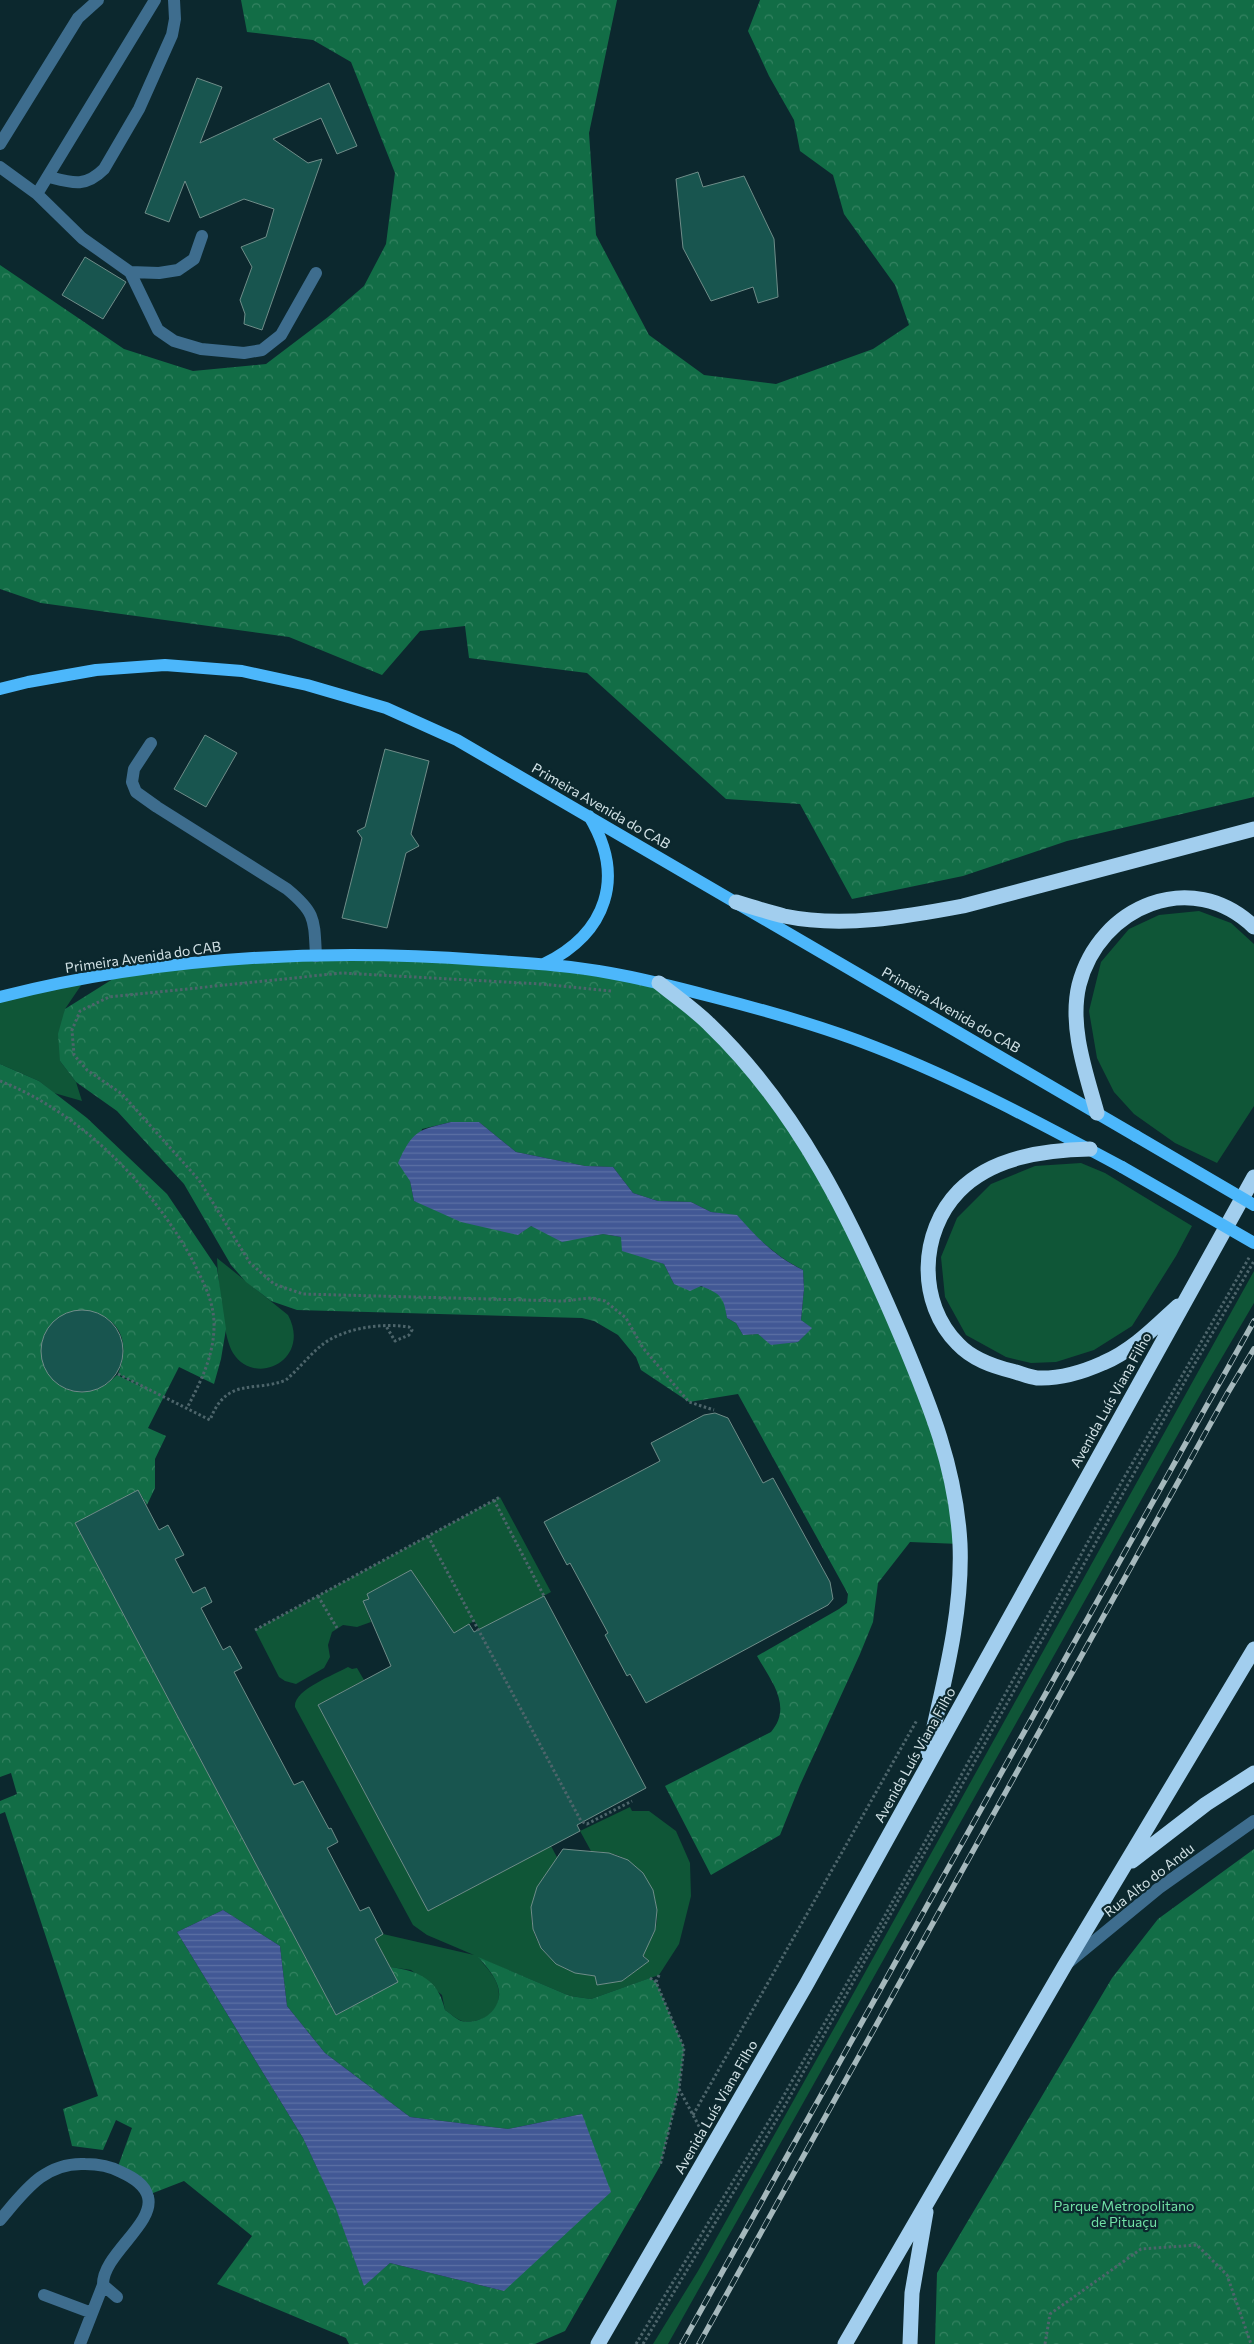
<svg xmlns="http://www.w3.org/2000/svg" width="1254" height="2344" viewBox="0 0 1254 2344" font-family="Commissioner,sans-serif">
	<style>
		.green { fill: #0f5637 }
		.forest { fill: url(#forest-crowns); fill-rule: evenodd }
		.water { fill: url(#water-rules) }
		.building { fill: #18554f; stroke: #6f8d89 }
		.lines { fill: none; stroke-linecap: round; stroke-linejoin: round }
		.path { stroke: #4d656b; stroke-width: 3; stroke-dasharray: 2.5 2.5; stroke-linecap: butt }
		.minor { stroke: #3e6d8e; stroke-width: 12 }
		.major { stroke: #4cb7fb; stroke-width: 12 }
		.highway { stroke: #a2ceee; stroke-width: 15 }
		.rail-casing { stroke: #a5b8bc; stroke-width: 5.5 }
		.rail { stroke: #0c282e; stroke-width: 4; stroke-dasharray: 11; stroke-linecap: butt }
		.major-bridge { stroke: #4cb7fb; stroke-width: 12 }
		.labels { text-anchor: middle; stroke-width: 4.5; stroke-linejoin: round; paint-order: stroke }
		.street-label { font-size: 14px; fill: #d2e2e6; stroke: #0c282e }
		.park-label { font-size: 14px; fill: #70dfa5; stroke: #0c282e }
	</style>
	<defs>
		<pattern id="forest-crowns" width="20" height="18" patternUnits="userSpaceOnUse" patternTransform="scale(1.25)"><rect width="20" height="18" fill="#126d46"/><path d="M2 6a3 3 0 1 1 6 0M12 15a3 3 0 1 1 6 0" fill="none" stroke="#348261"/></pattern>
		<pattern id="water-rules" width="6" height="5" patternUnits="userSpaceOnUse" patternTransform="scale(1.25)"><rect width="6" height="5" fill="#425895"/><path d="M0 2.5h6" fill="none" stroke="#5c70a4"/></pattern>
	</defs>
	<rect width="100%" height="100%" fill="#0c282e"/>
	<path class="green" d="M1199,911L1231,923L1254,944V1106L1217,1163L1175,1143L1134,1114L1114,1092L1097,1058L1089,1011L1101,962L1129,929L1159,915Z
		M86,978L65,1009L60,1061L76,1082L82,1101L54,1093L39,1081L0,1064V997Z
		M1081,1163L1105,1173L1192,1226L1176,1256L1132,1326L1094,1350L1056,1362L1031,1363L1006,1357L966,1335L945,1297L941,1257L957,1218L991,1184L1035,1166Z
		M217,1258L288,1315C312,1360 255,1388 233,1353C223,1337 218,1279 217,1258Z
		M1254,1271V1303L1204,1388L668,2344H653L698,2271L837,2023Z
		M500,1497L551,1592L480,1630L474,1621L454,1633L411,1570L367,1594L369,1599L363,1601L371,1622L357,1627L343,1625L332,1632L328,1645L330,1657L324,1668L296,1684L285,1681L279,1677L255,1630Z
		M348,1667L352,1669L357,1668L364,1680L318,1705L428,1911L551,1846L559,1861C527,1889 519,1934 556,1963C567,1972 582,1974 595,1976L597,1985L622,1981L649,1961L642,1954C646,1947 652,1938 655,1930C663,1904 648,1878 628,1861C618,1853 603,1852 591,1851L580,1831L630,1807L632,1811H649L676,1831L690,1863L691,1896L679,1944L659,1975L591,1999L570,1996L479,1958C487,1969 499,1979 499,1995C499,2015 478,2024 462,2021C456,2019 450,2013 445,2010L442,1995L411,1970L390,1967L375,1939L383,1934L474,1955L427,1935L413,1925L295,1707C293,1690 334,1675 348,1667Z"/>
	<path class="forest" d="M241,0H617L589,133L596,235L649,335L704,375L776,384L873,349L909,325L895,285L844,214L833,175L800,151L794,120L769,76L748,31L760,0H1254V797L1067,841L963,876L852,899L800,804L726,799L587,673L469,658L465,626L420,631L382,675L289,637L41,603L0,589V265L124,349L193,371L266,364L328,317L364,286L386,244L395,173L351,62L313,40L247,32Z
		M434,956L659,983L709,1023L805,1142L930,1404L960,1544L910,1542L878,1583L873,1622L860,1654L800,1785L780,1835L711,1875L665,1786L771,1732C793,1706 771,1681 757,1656L839,1609L847,1603L848,1594L738,1394L689,1402L641,1370L636,1357L618,1335L594,1321L582,1318L297,1310L271,1301L246,1282L231,1265L184,1184L117,1111L76,1082L60,1061L58,1034L65,1009L124,972L198,962ZM451,1122H479L516,1152L585,1166L613,1167L633,1193L658,1201L691,1202L711,1212L737,1216C757,1238 775,1256 803,1270L804,1289L801,1320L811,1328L798,1342L771,1344L758,1334L743,1335L736,1323L727,1318C726,1313 726,1307 725,1302C717,1284 690,1285 674,1284L664,1264L650,1259L621,1237L603,1234L586,1237L530,1226L518,1235L414,1201L410,1181L422,1129Z
		M0,1064L39,1081L87,1118L167,1194L217,1268L226,1329L221,1359L214,1384L179,1367L148,1428L166,1436L155,1459V1488L147,1505L138,1490L75,1523L336,2015L397,1982L390,1967C419,1971 438,1979 445,2010C450,2013 456,2019 461,2021C478,2024 496,2015 499,1997C501,1982 487,1967 478,1957L570,1996L591,1999L650,1978L656,1982L684,2048L679,2089L660,2166L565,2331L535,2344H349L346,2338L217,2284L252,2236L184,2181L148,2195L117,2169L132,2128L116,2120L103,2150L72,2146L63,2109L98,2096L5,1812L0,1814V1801L17,1794L11,1773L0,1777ZM78,1310C116,1312 133,1338 118,1374L147,1389L117,1375C62,1432 0,1332 78,1310ZM223,1910L280,1946L287,2006L325,2053L410,2117L508,2129L582,2114L504,2291L390,2263L364,2285L335,2205L303,2138L177,1932Z
		M1254,1849V2344H935L937,2273L1112,1978L1158,1919Z"/>
	<path class="water" d="M451,1122H479L516,1152L585,1166L613,1167L633,1193L658,1201L691,1202L711,1212L737,1215C757,1238 775,1256 803,1270L804,1289L801,1320L812,1328L798,1342L771,1345L758,1334L743,1335L736,1323L727,1318C724,1297 721,1294 701,1286L690,1291L674,1284L664,1264L622,1251L621,1237L603,1234L562,1242L531,1226L518,1235L461,1222L414,1201L410,1181L398,1163C413,1130 418,1130 451,1122Z
		M223,1910L280,1946L287,2006L325,2053L410,2117L508,2129L582,2114L611,2192L504,2291L390,2263L364,2286L335,2206L303,2138L177,1932Z"/>
	<path class="building" d="M197,78L222,87L200,143L329,83L357,146L337,154L321,118L273,139L308,163L322,159L262,330L244,324L245,314L240,300L252,267L241,247L266,237L274,209L244,199L200,218L185,181L169,222L145,213Z
		M698,172L703,187L744,176L774,239L778,297L758,303L753,287L711,301L683,248L676,179Z
		M85,257L126,282L103,319L62,295Z
		M205,735L237,753L206,807L174,789Z
		M385,749L429,761L411,834L419,846L406,853L387,928L342,918L362,838L357,831L365,827Z
		M41 1351a41 41 0 1 1 82 0a41 41 0 1 1-82 0Z
		M715,1413L728,1418L763,1483L773,1478L830,1582L833,1599L828,1605L646,1703L630,1674L627,1676L605,1635L608,1633L570,1563L567,1565L544,1522L660,1461L651,1443L704,1415Z
		M138,1490L159,1530L168,1525L184,1555L175,1559L193,1593L205,1587L212,1602L201,1608L223,1650L230,1646L242,1668L234,1672L294,1785L303,1781L329,1829L331,1828L338,1842L327,1848L360,1911L369,1907L383,1934L375,1939L398,1982L336,2015L75,1523Z
		M411,1570L454,1633L469,1624L474,1632L544,1596L646,1788L577,1825L580,1831L428,1911L318,1705L391,1666L363,1601L369,1599L367,1594Z
		M563,1849L609,1853L628,1860L643,1873L653,1890L657,1910L655,1930L643,1956L649,1961L622,1981L597,1985L595,1976L575,1973L556,1964L541,1948L533,1929L531,1907L537,1887Z"/>
	<g class="lines">
		<path class="path" d="M611,991L541,984L342,973L109,997L80,1011L72,1030L74,1055L87,1070L122,1094L199,1180L250,1263L274,1284L303,1294L563,1301L591,1298L605,1301L626,1318L643,1348L689,1402L714,1410
			M0,1081C81,1112 156,1190 195,1265C204,1284 213,1300 214,1322C215,1354 201,1381 187,1408
			M118,1374L210,1420C227,1376 254,1393 286,1380C300,1368 314,1349 329,1340C352,1327 384,1323 409,1327L412,1330L409,1335L395,1341L386,1326
			M494,1500L544,1596
			M428,1536L581,1821L587,1824L632,1801
			M318,1596L337,1628
			M255,1630L500,1497
			M659,1975L656,1982L684,2048L679,2089L660,2166
			M650,1978L656,1982
			M679,2089L700,2128
			M693,2115L917,1720
			M636,2344L778,2106L882,1921L1095,1529L1250,1256
			M643,2344L783,2109L1190,1372L1254,1261
			M1045,2344L1050,2314L1141,2249L1197,2245L1227,2275L1251,2344"/>
		<path class="minor" d="M0,144L78,18L98,0
			M0,167L37,194L155,0
			M49,177C72,183 85,188 104,169L139,109L172,35L175,19L174,0
			M37,194L82,238L130,272L159,273L178,270L194,259L202,236
			M130,272L158,330L174,341L201,349L244,353L262,350L281,335L316,273
			M151,743L134,769L132,782L136,792L157,807L287,889C316,913 314,919 316,956
			M1069,1962L1159,1888L1254,1821
			M0,2220C24,2192 44,2162 85,2164C97,2164 110,2166 121,2172C132,2177 145,2184 148,2197C155,2224 102,2255 103,2285L117,2297
			M44,2295L92,2313
			M80,2344L103,2285"/>
		<path class="major" d="M0,689L28,682L96,670L165,665L242,671L307,685L386,708L457,740L1136,1136
			M544,964C607,933 626,877 589,816
			M0,997C157,957 321,948 482,960C525,963 568,965 610,973C645,979 679,988 713,997C768,1011 822,1026 875,1047C960,1080 1042,1124 1122,1167"/>
		<path class="highway" d="M736,902C752,907 768,912 784,916C842,928 905,917 963,906L1254,829
			M659,983C676,997 694,1009 709,1024C799,1110 853,1223 901,1336C930,1405 956,1468 960,1544C963,1614 943,1685 928,1753
			M1097,1113C1086,1073 1069,1027 1079,985C1099,906 1192,867 1254,927
			M1090,1149C1045,1150 992,1157 959,1191C919,1232 917,1303 958,1344C972,1359 992,1366 1012,1371C1020,1373 1029,1377 1037,1378C1059,1379 1083,1372 1103,1363C1132,1351 1155,1327 1178,1306
			M1132,1861L1206,1804L1254,1773
			M598,2344L806,1985L1254,1177
			M845,2344L1065,1965L1254,1649
			M910,2344L912,2293L926,2212"/>
		<g class="rail-casing">
			<path id="rail" d="M682,2344L1254,1321
				M699,2344L1227,1394L1254,1349"/>
		</g>
		<use href="#rail" class="rail"/>
		<path class="major-bridge" d="M1136,1136L1254,1205
			M1122,1167L1254,1243"/>
	</g>
	<g class="labels">
		<g class="street-label">
			<text transform="translate(601 806) rotate(30)" y="5">Primeira Avenida do CAB</text>
			<text transform="translate(143 957) rotate(-8)" y="5">Primeira Avenida do CAB</text>
			<text transform="translate(951 1010) rotate(30)" y="5">Primeira Avenida do CAB</text>
			<text transform="translate(1111 1400) rotate(-61)" y="5">Avenida Luís Viana Filho</text>
			<text transform="translate(915 1755) rotate(-61)" y="5">Avenida Luís Viana Filho</text>
			<text transform="translate(1149 1880) rotate(-38)" y="5">Rua Alto do Andu</text>
			<text transform="translate(716 2107) rotate(-60)" y="5">Avenida Luís Viana Filho</text>
		</g>
		<g class="park-label">
			<text x="1124" y="2211">Parque Metropolitano<tspan x="1124" dy="16">de Pituaçu</tspan></text>
		</g>
	</g>
</svg>
